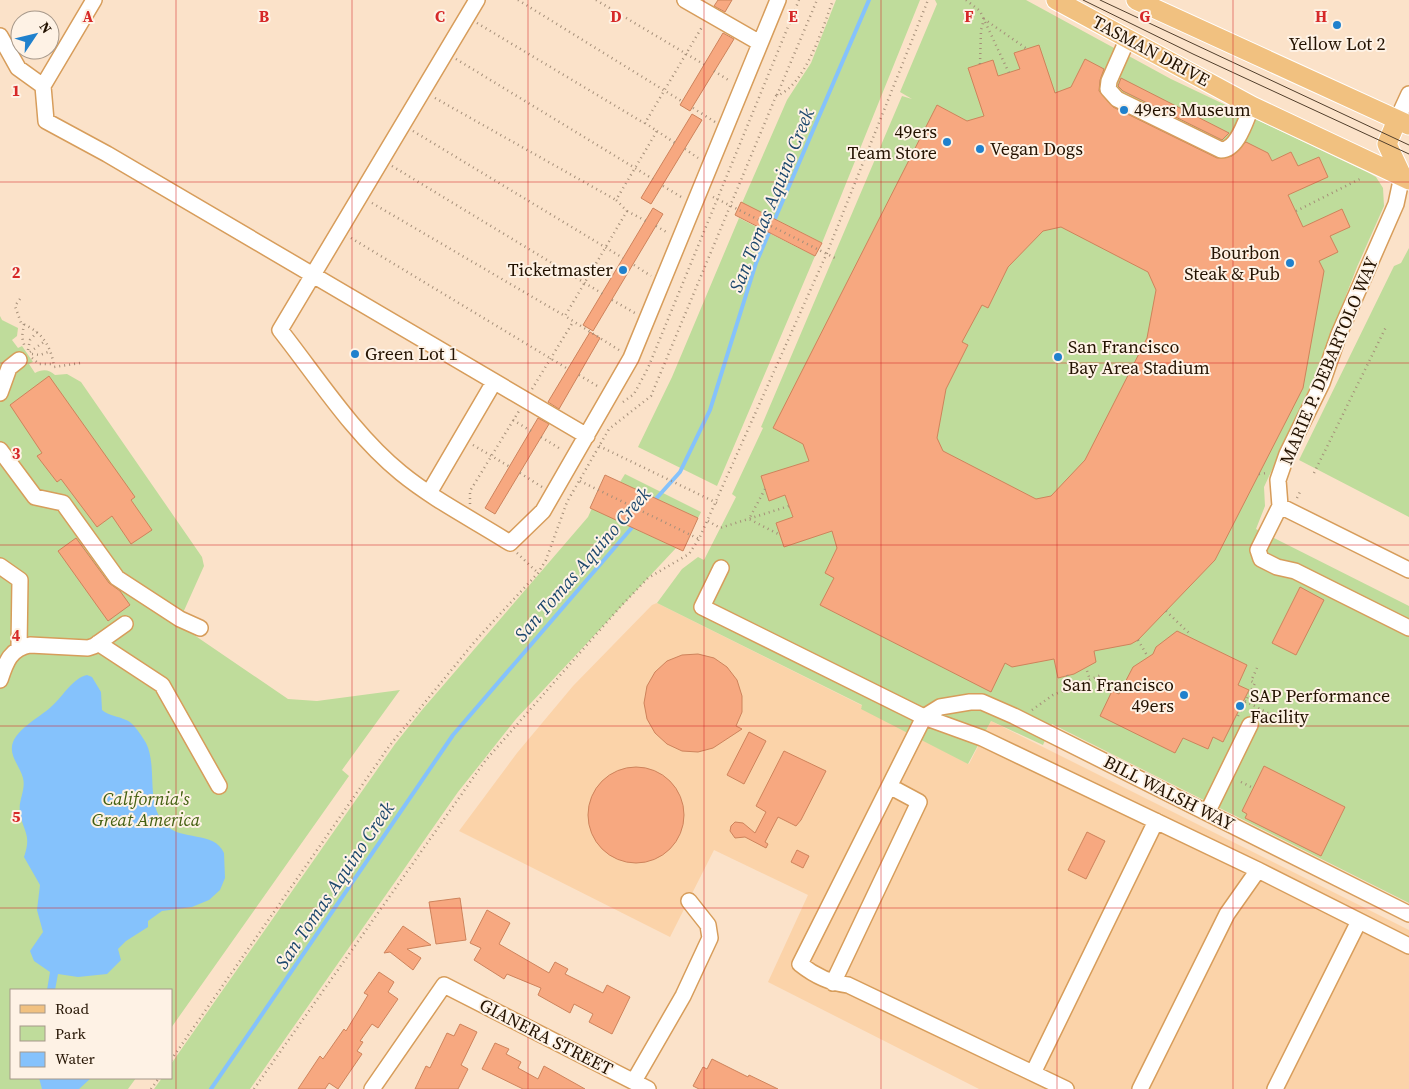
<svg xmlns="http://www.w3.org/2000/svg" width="1409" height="1089" viewBox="0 0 1409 1089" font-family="'Source Serif 4',serif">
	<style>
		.built { fill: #fbd3a9 }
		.green { fill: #bfdc9b }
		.water { fill: #85c2fc }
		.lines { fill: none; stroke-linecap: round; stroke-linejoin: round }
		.stream { stroke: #85c2fc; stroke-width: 4 }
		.building { fill: #f7a880; stroke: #ce835b; fill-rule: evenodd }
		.minor-casing { stroke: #d79d5b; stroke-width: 18 }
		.major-casing { stroke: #fff; stroke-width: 21 }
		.path { stroke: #a58f79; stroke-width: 2.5; stroke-dasharray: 1 4; stroke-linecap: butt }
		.minor { stroke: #fff; stroke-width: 15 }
		.major { stroke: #f1c180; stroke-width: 19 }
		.tram { stroke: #523f2c; stroke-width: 1 }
		.grid { fill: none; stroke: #d62828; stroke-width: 1; stroke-opacity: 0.55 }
		.poi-dot { fill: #2081cd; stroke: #fef2e5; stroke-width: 2 }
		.labels { text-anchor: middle; stroke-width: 4; stroke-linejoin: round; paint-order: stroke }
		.poi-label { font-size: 18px; fill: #231201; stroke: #fef2e5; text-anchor: start }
		.street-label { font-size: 18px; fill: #231201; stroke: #fef2e5 }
		.park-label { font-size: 18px; font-style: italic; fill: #446011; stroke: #fef2e5 }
		.water-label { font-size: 19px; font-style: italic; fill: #1c476d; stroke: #fef2e5 }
		.grid-label { font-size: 16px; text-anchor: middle; font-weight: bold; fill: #d62828; stroke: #fef2e5; stroke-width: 4; stroke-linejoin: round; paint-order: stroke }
	</style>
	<rect width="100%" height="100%" fill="#fbe2c9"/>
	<path class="built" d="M657,603L863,706L861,708L969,764L991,721L1409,930V1089H979L768,982L808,895L714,850L670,937L459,831L517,753L573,686L652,605Z"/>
	<path class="green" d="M836,0H920L822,243L742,203L787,100L811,63Z
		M935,0H1026L1171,79L1369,173L1376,177L1383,188L1384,206L1357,267L1312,383L1264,487L1265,506L1256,529L1409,606V903L1052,724L1043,745L991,721L968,764L861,709L862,705L657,603L682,569L698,557L704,560L736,497L732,494L763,428L761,427L902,96L912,99L900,92L937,4Z
		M739,218L815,256L717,486L638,447L672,377Z
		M1409,248V517L1299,460L1394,266L1401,263Z
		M0,316L2,320L18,328L17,336L12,340L18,348L22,346L33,362L29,364L35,373C42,369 49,369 55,375L67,374L81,382L202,557L204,566L178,624L288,699L317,701L400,690L342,770L349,776L171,1028V990H11V1078H136L128,1089H0Z
		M625,474L701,512L698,518L620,482Z
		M592,508L676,548L516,719L458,792L250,1089H154L162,1078H171V1064L395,744L422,710L588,517Z"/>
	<path class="water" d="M87,675L92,677L101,692L102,710C109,716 118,716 126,720C133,722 142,736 146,743C158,767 145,804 165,824C181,842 214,830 224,853L225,878L220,890L209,900L192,907L162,911L148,921V927L126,941L118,949L121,960L107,974L78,977L58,974L55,990H47L50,972L34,961L30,951L43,932L37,910L40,885L24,857C32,833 23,833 20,812C18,801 26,790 23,778C20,766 8,755 13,742C20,726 41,717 53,705C63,696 73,678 87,675Z
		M39,1078H91L79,1089H42Z"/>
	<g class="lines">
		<path class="stream" d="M654,501L680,472L710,410L756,263L869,0
			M211,1089L453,735L635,524"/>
	</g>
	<path class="building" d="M718,0H732L725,12L714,6Z
		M723,33L734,39L690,111L680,105Z
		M1039,45L1055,93L1071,87L1085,59L1104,69L1100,80L1099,91L1113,107L1217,158L1232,156L1246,142L1268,153L1272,161L1291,152L1298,166L1319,157L1328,177L1288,195L1303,227L1342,209L1350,227L1330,236L1338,252L1319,261L1324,271L1303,388L1215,560L1138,640L1131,644L1094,651L1096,662L1074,674L1058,678L1054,659L1012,667L1005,663L991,692L820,605L834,578L825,573L837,548L832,531L784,547L776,523L793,517L785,495L769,501L761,476L809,461L803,444L773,428L937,105L967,121L984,116L968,68L993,60L998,76L1020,69L1014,53ZM1061,227L1148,272L1156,290L1147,338L1085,460L1051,496L1036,499L943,451L937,438L946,389L968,345L962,342L982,305L988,308L1008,267L1043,231Z
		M1121,78L1229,133L1222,140L1123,91L1118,86Z
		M692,114L702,120L651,204L641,198Z
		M741,202L822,243L815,256L735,215Z
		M653,208L663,214L593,331L583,325Z
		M590,332L600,338L559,409L548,402Z
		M49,376L135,497L131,500L152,530L131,544L112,516L97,527L61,479L57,482L37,456L42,453L10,405Z
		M538,418L549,424L495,514L485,508Z
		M605,475L698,518L683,551L590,508Z
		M76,538L109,583L120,591L130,605L108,621L58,551Z
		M1300,587L1324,600L1296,655L1272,643Z
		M1177,631L1247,665L1238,685L1249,690L1223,742L1213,737L1208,749L1183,738L1175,753L1100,716L1112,691L1119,694L1133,667L1153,654L1156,647Z
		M698,654L714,658L727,667L737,680L742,696V712L736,726L742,729L713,748L698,752L682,751L667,744L655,733L647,719L644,703L647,686L655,672L667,661L682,655Z
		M749,732L766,741L744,784L727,775Z
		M784,751L826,771L801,820L796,826L778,817L765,842L768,844L766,848L745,837L735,838L730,831L731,826L735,822L743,823L755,833L766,812L756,806Z
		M1264,766L1345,807L1321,856L1245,818L1247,814L1242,811Z
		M588 815a48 48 0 1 1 96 0a48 48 0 1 1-96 0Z
		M1087,832L1105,841L1086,879L1068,870Z
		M797,850L809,856L803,868L791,862Z
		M460,898L466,940L436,944L429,902Z
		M487,910L510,923L499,944L549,973L555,962L568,969L565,974L603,993L607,985L630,997L612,1034L589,1022L593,1014L574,1004L570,1013L538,995L541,988L507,974L504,979L474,960L481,948L470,943Z
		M403,926L431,945L407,949L421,958L413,970L390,952L384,953Z
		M379,972L394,982L388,992L398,999L378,1028L372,1024L360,1041L363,1042L357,1051L362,1054L338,1089L329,1083L325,1089H298L320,1056L323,1059L344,1029L346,1031L368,995L364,993Z
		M460,1024L477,1032L461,1065L468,1069L458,1089H415L426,1066L430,1068L447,1033L454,1036Z
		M495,1043L509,1049L506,1054L521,1062L518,1068L538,1079L544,1066L585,1089H523L482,1069Z
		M712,1059L748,1077L749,1075L778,1089H699L693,1086L703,1067L707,1069Z"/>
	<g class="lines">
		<g class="minor-casing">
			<path id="minor" d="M94,0L43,86L46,121L107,154L587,436
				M477,0L280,330C317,377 354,435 401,473C434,500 474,520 510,543L543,511L631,358L778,0
				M685,0L760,43
				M0,36L18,68L43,86
				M1128,38L1109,81L1108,89L1117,99L1221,150C1238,150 1246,119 1252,106
				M1397,120L1409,94
				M1402,176L1396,204L1339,334L1322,383L1287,454L1278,480L1280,506L1258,550L1261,559L1277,567L1295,571L1409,628
				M0,393L9,368L19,360
				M0,450L35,497L63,503L117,578L180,619L200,628
				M429,493L494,382
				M1280,506L1409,570
				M0,566L20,580L19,648
				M721,568L702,607L924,717L982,738L1258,870L1409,946
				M98,643L162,685L219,786
				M0,680C6,662 10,649 30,645L88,648L94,646L125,624
				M924,717L800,964C815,976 829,983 848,985L1066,1089
				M924,717L940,707L970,702H982L1014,716L1409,914
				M1207,813L1250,725
				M833,983L919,802L891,787
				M1033,1073L1156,821
				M634,1081L683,996L710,938L708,925L689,901
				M372,1089L444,985L648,1089
				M1140,1089L1227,914L1258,870
				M1275,1089L1359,921"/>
		</g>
		<g class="major-casing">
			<path id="major" d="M1056,0L1252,106L1409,180
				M1136,0L1409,125
				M1397,120L1387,144L1402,176"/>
		</g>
		<path class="path" d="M518,0L683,102
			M596,0L705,65
			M966,0L980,11L1009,73
			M477,23L644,123
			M456,59L653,179
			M980,64L981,30L984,19L1027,49
			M714,71L730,81
			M777,95L817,0
			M435,98L616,200
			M693,108L715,122
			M413,131L623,258
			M657,131L675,143
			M685,149L698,158
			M392,166L603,294
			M663,186L683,198
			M713,197L837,259
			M372,203L565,316
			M627,211L646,221
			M1296,211L1360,179
			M656,226L668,233
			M351,238L568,369
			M634,265L651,276
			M20,299L15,306L21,323C42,332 51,345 54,367L80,363
			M612,300L635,313
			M24,324L22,337L25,348
			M28,350L30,340L37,332
			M619,350L565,316L627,211L616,200L657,131L645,123L702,27L701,26
			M30,352L45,341
			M32,354L40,355L51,351
			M32,358L39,364H53
			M579,375L599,387
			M532,389L573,322
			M623,402L634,394L648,368L799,0
			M513,420L531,431
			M541,437L562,450
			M473,445L510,467
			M599,446L717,503
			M520,473L542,487
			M1314,473L1386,327
			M1259,474L1267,473
			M580,481L699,539L827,253L928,0
			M765,489L749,519L780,535
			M1297,498L1300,492
			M470,504V491L519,411
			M708,521L720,528L789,506
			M517,553L538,573
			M1166,611L1191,635
			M1138,640L1148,657
			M1087,671L1090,680
			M1067,675L1073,687
			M1245,701L1283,721
			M1032,710L1053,695L1101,675
			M1238,716L1255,683L1251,681L1257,668
			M1241,782L1253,788
			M171,1060L390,745L476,640L538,573L546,560L567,502L609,429L651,396L776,96C805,87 823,27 833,0
			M151,1089L159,1078
			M254,1089L485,761L621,606L648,578L689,554L699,539"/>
		<use href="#minor" class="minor"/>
		<use href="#major" class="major"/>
		<path class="tram" d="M1083,0L1193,54L1409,154
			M1100,0L1409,145"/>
	</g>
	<path class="grid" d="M176,0V1089M352,0V1089M528,0V1089M704,0V1089M881,0V1089M1057,0V1089M1233,0V1089M0,182H1409M0,363H1409M0,545H1409M0,726H1409M0,908H1409"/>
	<g class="poi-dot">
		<circle cx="1337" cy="25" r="5"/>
		<circle cx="1124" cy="110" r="5"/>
		<circle cx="947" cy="142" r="5"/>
		<circle cx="980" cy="149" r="5"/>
		<circle cx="1290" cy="263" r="5"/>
		<circle cx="623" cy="270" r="5"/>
		<circle cx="355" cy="354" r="5"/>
		<circle cx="1058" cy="357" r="5"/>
		<circle cx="1184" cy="695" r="5"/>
		<circle cx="1240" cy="706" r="5"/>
	</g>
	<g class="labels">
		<g class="poi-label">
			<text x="1337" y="50" text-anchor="middle">Yellow Lot 2</text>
			<text x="1134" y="116">49ers Museum</text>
			<text x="937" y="138" text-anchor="end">49ers<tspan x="937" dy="21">Team Store</tspan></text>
			<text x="990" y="155">Vegan Dogs</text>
			<text x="1280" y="259" text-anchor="end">Bourbon<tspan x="1280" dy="21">Steak &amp; Pub</tspan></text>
			<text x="613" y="276" text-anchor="end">Ticketmaster</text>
			<text x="1068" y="353">San Francisco<tspan x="1068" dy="21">Bay Area Stadium</tspan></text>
			<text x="365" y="360">Green Lot 1</text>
			<text x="1174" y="691" text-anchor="end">San Francisco<tspan x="1174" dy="21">49ers</tspan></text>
			<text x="1250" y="702">SAP Performance<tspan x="1250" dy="21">Facility</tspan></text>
		</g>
		<g class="street-label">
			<text transform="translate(1151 51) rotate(28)" y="6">TASMAN DRIVE</text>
			<text transform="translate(1329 361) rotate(-67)" y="6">MARIE P. DEBARTOLO WAY</text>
			<text transform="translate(1169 793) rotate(27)" y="6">BILL WALSH WAY</text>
			<text transform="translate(546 1037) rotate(27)" y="6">GIANERA STREET</text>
		</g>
		<g class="park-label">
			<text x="146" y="805">California's<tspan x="146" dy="21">Great America</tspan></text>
		</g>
		<g class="water-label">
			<text transform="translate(771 200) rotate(-68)" y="7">San Tomas Aquino Creek</text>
			<text transform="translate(582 564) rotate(-49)" y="7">San Tomas Aquino Creek</text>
			<text transform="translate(334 885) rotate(-56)" y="7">San Tomas Aquino Creek</text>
		</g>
	</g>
	<g class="grid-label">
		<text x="88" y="22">A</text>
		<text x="264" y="22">B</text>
		<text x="440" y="22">C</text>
		<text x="616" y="22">D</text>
		<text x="793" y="22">E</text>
		<text x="969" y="22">F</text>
		<text x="1145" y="22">G</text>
		<text x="1321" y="22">H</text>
		<text x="16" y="96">1</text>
		<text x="16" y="278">2</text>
		<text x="16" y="459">3</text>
		<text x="16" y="641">4</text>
		<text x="16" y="822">5</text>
	</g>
	<rect x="10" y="989" width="162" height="90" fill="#fef2e5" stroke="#a6988a"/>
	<rect x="20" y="1005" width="25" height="8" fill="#f1c180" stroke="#a6988a"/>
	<text x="55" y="1014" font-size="15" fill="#231201">Road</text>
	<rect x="20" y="1026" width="25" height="15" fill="#bfdc9b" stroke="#a6988a"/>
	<text x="55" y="1039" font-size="15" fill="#231201">Park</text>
	<rect x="20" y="1052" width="25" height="15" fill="#85c2fc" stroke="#a6988a"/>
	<text x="55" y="1064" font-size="15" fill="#231201">Water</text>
	<g transform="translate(35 35) rotate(55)"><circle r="24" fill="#fef2e5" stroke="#a6988a"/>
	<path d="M0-4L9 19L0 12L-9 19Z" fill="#2081cd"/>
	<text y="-8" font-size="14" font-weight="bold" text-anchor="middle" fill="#231201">N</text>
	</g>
</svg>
